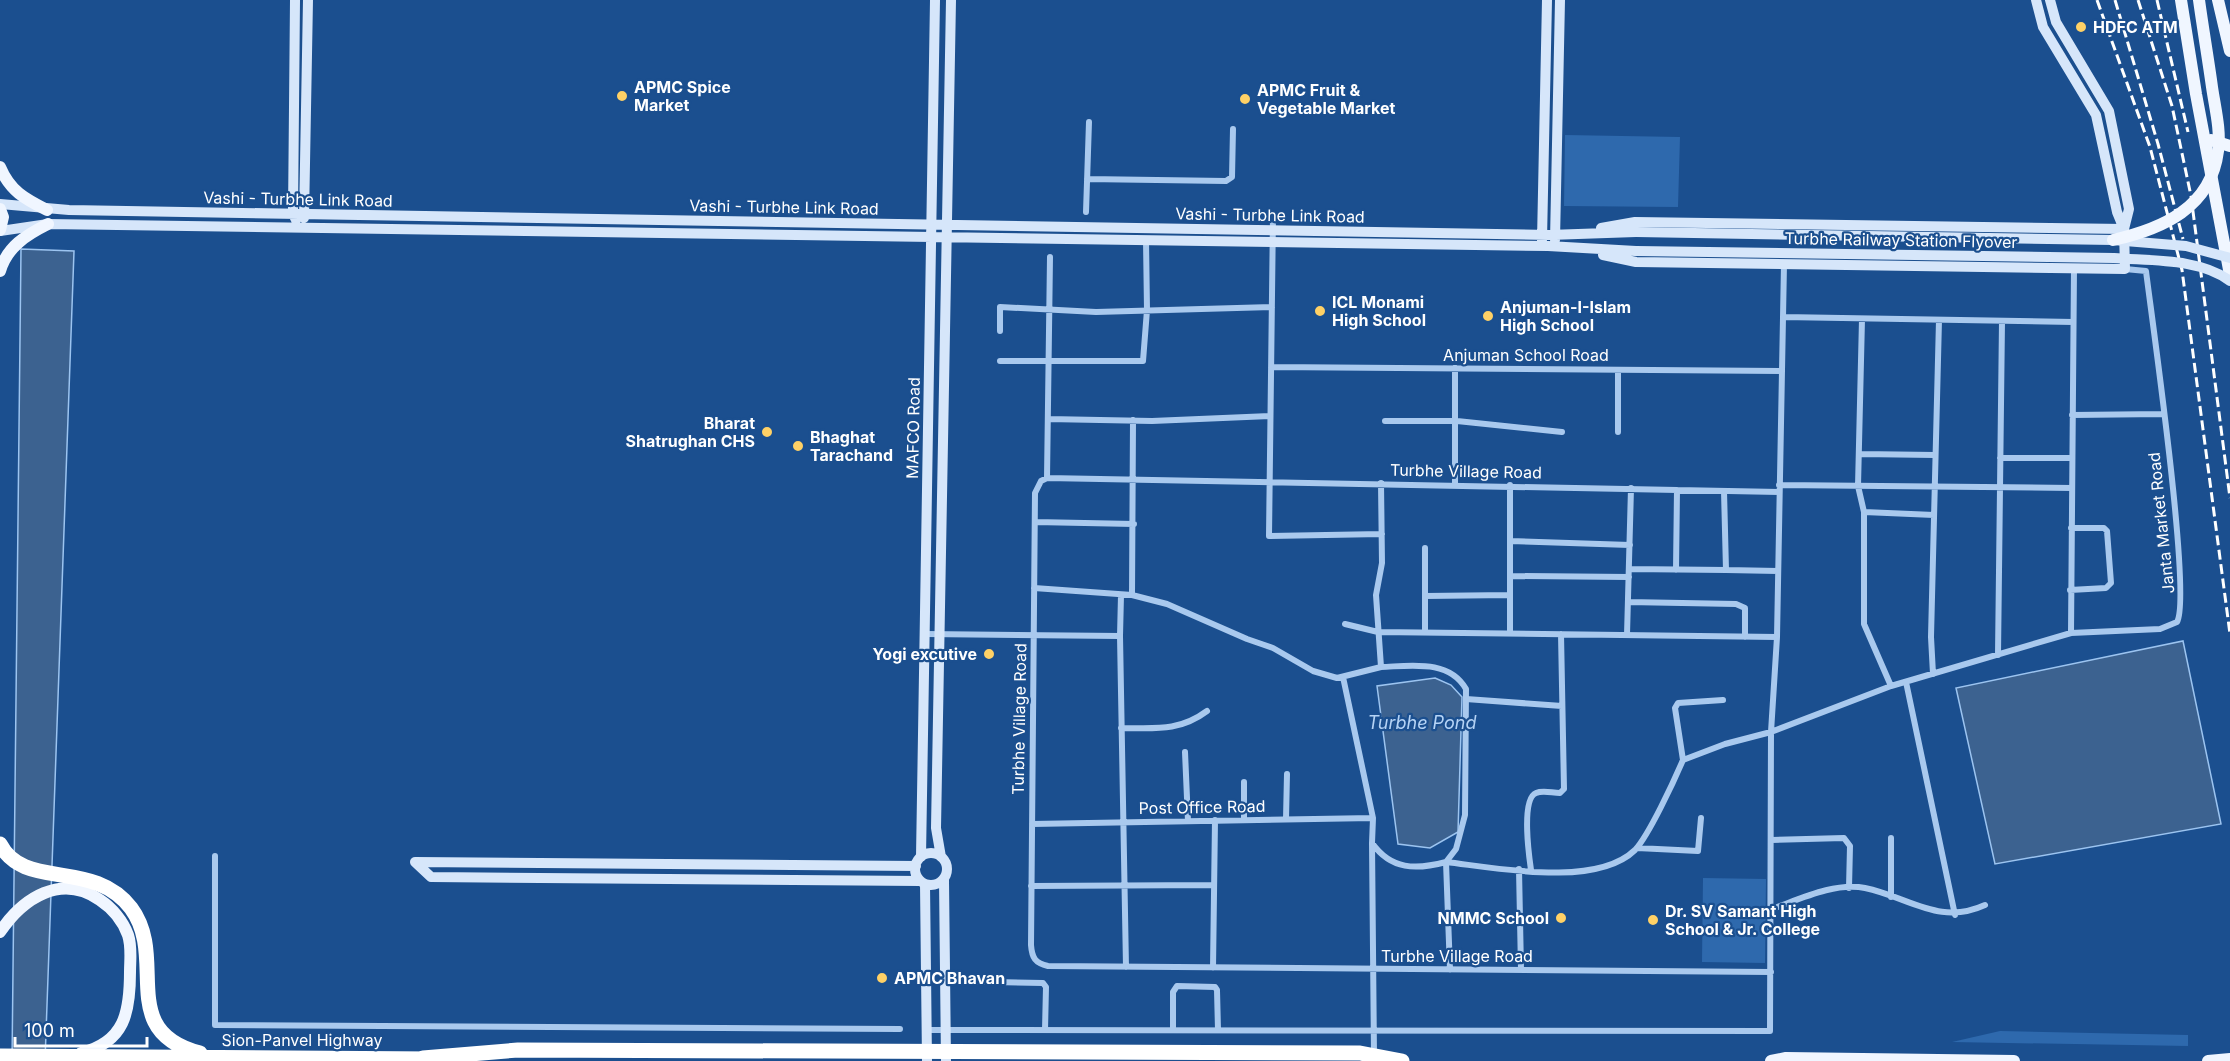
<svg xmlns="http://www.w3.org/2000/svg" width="2230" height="1061" viewBox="0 0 2230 1061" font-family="Inter,sans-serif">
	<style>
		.green { fill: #2e69ad }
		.water { fill: #3c6290; stroke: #9cc4f0; stroke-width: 1.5 }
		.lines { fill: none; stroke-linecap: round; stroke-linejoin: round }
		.street { stroke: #a9c9ee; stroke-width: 6 }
		.secondary { stroke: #d6e6fa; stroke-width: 10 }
		.primary { stroke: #f0f6ff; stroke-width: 12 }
		.highway { stroke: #fff; stroke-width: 15 }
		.rail { stroke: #fff; stroke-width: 3; stroke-dasharray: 10 4.5; stroke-linecap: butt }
		.secondary-bridge { stroke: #d6e6fa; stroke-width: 10 }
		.primary-bridge { stroke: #f0f6ff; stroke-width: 12 }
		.poi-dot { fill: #ffd166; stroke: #1b4f8f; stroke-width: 2 }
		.labels { text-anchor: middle; stroke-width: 4.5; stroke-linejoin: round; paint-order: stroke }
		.poi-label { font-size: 16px; font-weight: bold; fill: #fff; stroke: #1b4f8f; text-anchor: start }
		.street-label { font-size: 16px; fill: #fff; stroke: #1b4f8f }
		.water-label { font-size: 18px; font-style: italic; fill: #b5d3f5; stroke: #1b4f8f }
	</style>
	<rect width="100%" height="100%" fill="#1b4f8f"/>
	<path class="green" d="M1565,135L1680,137L1678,207L1564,206Z
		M1703,878L1766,879L1765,963L1702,962Z
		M2000,1031L2188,1035V1046L1952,1042Z"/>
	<path class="water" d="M21,249L74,251L45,1061H12Z
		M2183,641L2221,824L1995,864L1956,688Z
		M1435,678L1451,685L1462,697L1458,832L1430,848L1398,844L1377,686Z"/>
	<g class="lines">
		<path class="street" d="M1087,179L1226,181L1232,177L1233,129
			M1086,212L1089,122
			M1273,215L1269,536L1382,534
			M1783,317L2073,322
			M1862,319L1858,486L1864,512V624L1891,686
			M1000,331V307L1096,312L1272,307
			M1000,361H1143L1147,310L1146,240
			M1271,367L1782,371
			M1455,368V484
			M2072,415L2163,414
			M1048,419L1152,421L1270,416
			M1385,421H1457L1562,432
			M1618,432V370
			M1860,454L1935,455
			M2000,458H2072
			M1047,478L1050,257
			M1510,485V633
			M1779,485L2072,488
			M1864,512L1934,515
			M1035,522L1134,524
			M1510,541L1630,545
			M1629,569L1726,570L1724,491
			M1676,570L1677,490
			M1726,570L1778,571
			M1511,576L1629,577
			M1034,588L1132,595L1167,604L1247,639L1273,648L1313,671L1337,678L1381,667L1376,595L1382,563L1381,483
			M2070,590L2106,588L2111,583L2107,531L2104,528H2071
			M1425,596L1510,595
			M1628,602L1736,604L1745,608V637
			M1345,624L1378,632L1777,637
			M1425,632V548
			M2071,633L2074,268
			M925,634L1120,636
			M1627,635L1631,488
			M1998,655L2002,321
			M1933,674L1931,637L1939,320
			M1343,677L1373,818L1372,843C1391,870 1416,870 1446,862L1456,849L1465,815L1466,689C1449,659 1411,666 1381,667
			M1906,682L1955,915
			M1466,699L1562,706
			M1121,728C1154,728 1179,732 1207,711
			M1185,752L1188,821
			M1683,760L1675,708L1678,703L1723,700
			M1244,782V820
			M1286,819L1287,774
			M1032,824L1373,818
			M1891,838V897
			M1772,840L1844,838L1850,846L1849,888
			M1372,843L1374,1055
			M1637,848L1698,851L1701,818
			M215,856V1025L900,1029
			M1519,869L1521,970
			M1531,870C1529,856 1521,799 1536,793C1543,790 1552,793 1560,793L1564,789L1561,634
			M1031,886L1214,885
			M1772,909C1800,899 1835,882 1865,888C1909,897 1939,926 1985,905
			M1126,967L1120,636L1121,595H1132L1133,420
			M1213,968L1215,820
			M1450,970L1446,862C1497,868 1596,888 1635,850C1649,835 1674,781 1683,760L1725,744L1771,732L1891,686L2071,633L2160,629L2177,622C2192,596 2152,320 2146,271L2125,269
			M1771,972L1048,966C1035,963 1032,958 1031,945L1035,493L1041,481L1047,478L1779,492
			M945,981L1043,983L1046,987L1045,1030
			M927,1030L1770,1031L1771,732L1777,637L1784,264
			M1173,1030V992L1177,986L1215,987L1217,990L1218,1030"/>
		<path class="secondary" d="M295,0L293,214L296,220
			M2036,0L2043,27L2096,115L2117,212L2124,229
			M0,204L69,210L1549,235L1636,232
			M304,218L308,0
			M1601,228L1635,222L2124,229
			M0,231L48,224L1548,246L1636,251
			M1542,240L1547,0
			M1555,240L1560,0
			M1603,255L1636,262L2125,269L2124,229L2129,209L2109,111L2056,22L2050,0
			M915 869a16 16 0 1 1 32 0a16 16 0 1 1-32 0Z
			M921,857L935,0
			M941,857L936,828L951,0
			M415,862L431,877L920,881
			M415,862L916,866
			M944,880L946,1061
			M925,884L927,1061"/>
		<path class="primary" d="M2181,0L2196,94L2230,275
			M2218,0L2230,51
			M2211,140L2230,146
			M0,167C10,191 25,199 47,210
			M0,209L3,217L0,230
			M0,271C7,247 26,235 48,224
			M0,932C23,898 61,873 100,900C112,908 123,921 128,935C132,947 130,960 130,972C130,1012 125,1042 81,1053
			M1771,1061L1786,1058L2014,1061
			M2208,1061L2230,1059"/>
		<path class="highway" d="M0,844C24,891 93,858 131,908C169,959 115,1031 200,1053
			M0,1056L434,1059
			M423,1058L518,1050L1360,1053L1402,1061"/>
		<path class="rail" d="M2097,0L2150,147L2182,270L2230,634
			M2115,0L2158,144L2183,239
			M2138,0L2172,106L2191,196L2230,498
			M2157,0L2188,132"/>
		<path class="secondary-bridge" d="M1636,232L2113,240L2186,246L2230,258
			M1636,251L2114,258C2150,261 2200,258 2230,281"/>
		<path class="primary-bridge" d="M2113,240C2162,229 2211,208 2218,151C2221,130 2215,108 2212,87C2208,58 2203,29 2199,0"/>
	</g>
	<g class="poi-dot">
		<circle cx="2081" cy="27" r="6"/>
		<circle cx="622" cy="96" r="6"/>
		<circle cx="1245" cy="99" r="6"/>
		<circle cx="1320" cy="311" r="6"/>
		<circle cx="1488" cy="316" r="6"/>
		<circle cx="767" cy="432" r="6"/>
		<circle cx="798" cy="446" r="6"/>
		<circle cx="989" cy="654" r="6"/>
		<circle cx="1561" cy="918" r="6"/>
		<circle cx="1653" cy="920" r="6"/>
		<circle cx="882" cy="978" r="6"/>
	</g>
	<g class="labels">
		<g class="poi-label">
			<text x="2093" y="33">HDFC ATM</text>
			<text x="634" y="93">APMC Spice<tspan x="634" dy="18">Market</tspan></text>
			<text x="1257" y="96">APMC Fruit &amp;<tspan x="1257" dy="18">Vegetable Market</tspan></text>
			<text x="1332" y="308">ICL Monami<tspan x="1332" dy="18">High School</tspan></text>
			<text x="1500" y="313">Anjuman-I-Islam<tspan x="1500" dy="18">High School</tspan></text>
			<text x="755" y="429" text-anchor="end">Bharat<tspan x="755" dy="18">Shatrughan CHS</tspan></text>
			<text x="810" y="443">Bhaghat<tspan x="810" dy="18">Tarachand</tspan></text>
			<text x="977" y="660" text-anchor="end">Yogi excutive</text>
			<text x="1665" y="917">Dr. SV Samant High<tspan x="1665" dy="18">School &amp; Jr. College</tspan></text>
			<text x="1549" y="924" text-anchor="end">NMMC School</text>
			<text x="894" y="984">APMC Bhavan</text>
		</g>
		<g class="street-label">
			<text transform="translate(298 199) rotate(1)" y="6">Vashi - Turbhe Link Road</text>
			<text transform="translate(784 207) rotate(1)" y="6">Vashi - Turbhe Link Road</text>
			<text transform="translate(1270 215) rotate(1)" y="6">Vashi - Turbhe Link Road</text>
			<text transform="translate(1901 240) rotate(1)" y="6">Turbhe Railway Station Flyover</text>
			<text x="1526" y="361">Anjuman School Road</text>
			<text transform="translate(913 428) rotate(-89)" y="6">MAFCO Road</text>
			<text transform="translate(1466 471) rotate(1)" y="6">Turbhe Village Road</text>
			<text transform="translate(2161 523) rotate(-96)" y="6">Janta Market Road</text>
			<text transform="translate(1019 719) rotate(-89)" y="6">Turbhe Village Road</text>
			<text transform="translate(1202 807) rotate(-1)" y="6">Post Office Road</text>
			<text x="1457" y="962">Turbhe Village Road</text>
			<text x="302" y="1046">Sion-Panvel Highway</text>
		</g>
		<g class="water-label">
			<text x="1422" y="729">Turbhe Pond</text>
		</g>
	</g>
	<path d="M15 1037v9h132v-9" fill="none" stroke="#ffffff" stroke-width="3"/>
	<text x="24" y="1037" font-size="18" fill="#ffffff" stroke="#1b4f8f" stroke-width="4.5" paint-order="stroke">100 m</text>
</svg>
